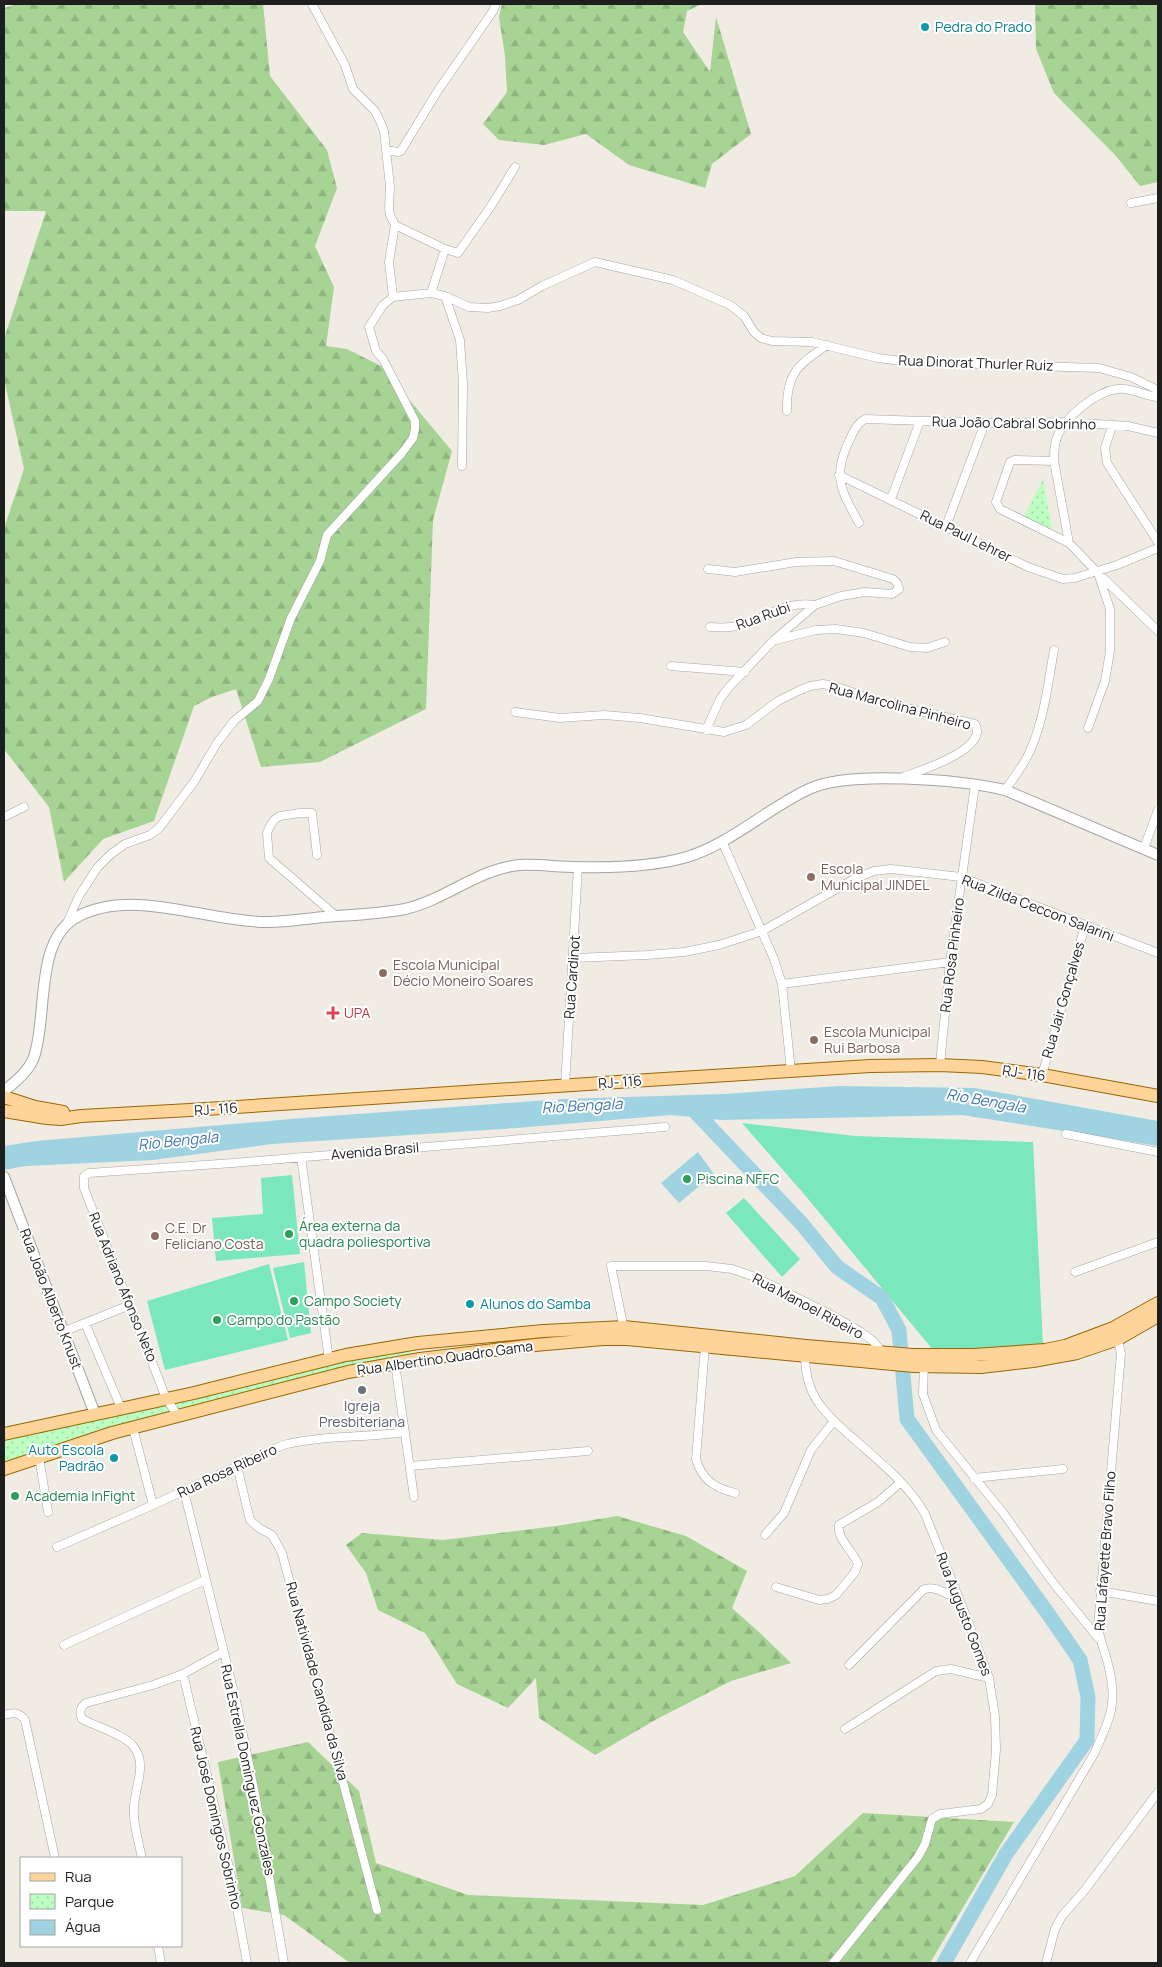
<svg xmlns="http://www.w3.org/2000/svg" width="1162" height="1967" viewBox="0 0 1162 1967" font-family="Manrope,sans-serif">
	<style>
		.forest { fill: url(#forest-firs) }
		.park { fill: url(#park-dots) }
		.pitch { fill: #7ae7bd }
		.water { fill: #a0d3e2 }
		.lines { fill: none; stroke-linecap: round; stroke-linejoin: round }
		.river { stroke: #a0d3e2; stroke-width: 15 }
		.minor-casing { stroke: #a5a5a5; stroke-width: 9 }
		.tertiary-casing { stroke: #a5a5a5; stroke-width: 12 }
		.primary-casing { stroke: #996700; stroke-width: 14 }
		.minor { stroke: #fff; stroke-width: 8 }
		.tertiary { stroke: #fff; stroke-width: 10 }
		.primary { stroke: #ffd49a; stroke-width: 12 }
		.culture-dot { fill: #0f9aa8; stroke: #fff; stroke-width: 2 }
		.education-dot { fill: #8d6e63; stroke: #fff; stroke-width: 2 }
		.health-dot { fill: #e0444e; stroke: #fff; stroke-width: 2 }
		.leisure-dot { fill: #2e9e5b; stroke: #fff; stroke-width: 2 }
		.worship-dot { fill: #6b7280; stroke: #fff; stroke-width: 2 }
		.labels { text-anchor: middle; stroke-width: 4; stroke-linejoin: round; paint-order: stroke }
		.culture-label { font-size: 14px; fill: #0d838f; stroke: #fff; text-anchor: start }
		.street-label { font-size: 14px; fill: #1e1e1e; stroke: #fff }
		.education-label { font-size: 14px; fill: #785e54; stroke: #fff; text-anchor: start }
		.health-label { font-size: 14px; fill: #be3a42; stroke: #fff; text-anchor: start }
		.leisure-label { font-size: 14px; fill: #27864d; stroke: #fff; text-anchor: start }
		.worship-label { font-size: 14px; fill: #5b616d; stroke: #fff }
		.water-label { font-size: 15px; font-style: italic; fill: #4077af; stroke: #fff }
	</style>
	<defs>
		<pattern id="forest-firs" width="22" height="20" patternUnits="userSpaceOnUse" patternTransform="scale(1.25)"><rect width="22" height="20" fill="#a7d394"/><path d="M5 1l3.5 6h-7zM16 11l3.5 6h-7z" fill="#8fb57f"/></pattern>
		<pattern id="park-dots" width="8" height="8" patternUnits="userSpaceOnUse" patternTransform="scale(1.25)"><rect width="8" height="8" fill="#bdfec2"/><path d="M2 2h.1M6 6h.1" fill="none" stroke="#a2d9a6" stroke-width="1.8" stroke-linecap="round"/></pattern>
	</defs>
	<rect width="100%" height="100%" fill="#f0ece4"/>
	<path class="forest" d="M17,4H263L270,76L327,150L337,188L315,246L334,287L326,346L347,349L381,366L452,451L433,520L426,709L320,762L261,767L236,689L212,697L194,706L154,821L103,839L64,882L49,807L4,749V528L24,469L4,379V339L46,211H4V8Z
		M502,4H702L687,11L683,32L710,72L716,17L751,134L712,164L705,188L629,165L586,134L544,145L499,140L483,124L507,92L505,56L499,17Z
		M1035,4H1158V182L1140,186L1116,156L1054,93L1036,49Z
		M617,1516L686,1536L747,1571L732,1608L760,1633L791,1663L731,1681L657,1719L595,1755L539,1718L536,1678L508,1708L457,1684L425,1633L378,1610L366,1573L346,1545L362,1533L443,1540L556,1526Z
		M308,1742L359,1791L376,1863L468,1895L703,1905L795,1876L863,1813L1014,1822L930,1963H350L284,1915L242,1908L218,1762Z"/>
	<path class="park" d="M1043,479L1052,529L1024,517Z
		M411,1345V1358L4,1465V1437Z"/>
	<path class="pitch" d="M742,1123L855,1136L1033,1142L1043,1345L933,1350L804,1194Z
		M292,1175L300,1254L216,1261L212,1218L263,1214L261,1178Z
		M744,1198L800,1259L782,1277L726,1213Z
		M304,1262L311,1333L290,1338L273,1268Z
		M269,1264L288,1340L165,1370L147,1301Z"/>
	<path class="water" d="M839,1086L975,1088L1158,1121V1146L962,1115L721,1120L671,1115L517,1128L272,1144L153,1160L26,1166L4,1170V1146L36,1141L303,1118L562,1099L724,1094Z
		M698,1152L714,1174L679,1203L661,1183Z"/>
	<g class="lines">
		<path class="river" d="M687,1103L802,1224L837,1267L882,1298L899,1330L907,1419L1049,1615L1080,1660L1088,1697L1087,1740L1006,1854L944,1963"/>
		<g class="minor-casing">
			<path id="minor" d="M312,4L345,65L353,89L375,111L380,121L384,131L386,150
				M1131,203L1158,198
				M445,249L458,253L491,206L515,167
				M431,293L445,249L395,225L390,215L389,208L390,186L386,150L398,152L401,151L437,92L493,11L496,4
				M445,296L460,340L463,384L462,466
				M393,297L431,293L445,296L469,307L488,308L500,306L518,300L542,286L595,262L673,280L730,305L744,316L754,332L761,338L772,341L812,342L878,358L908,362L1099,368L1131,377L1158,390
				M787,411C786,373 798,365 827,345
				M1112,426L1105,448L1107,463L1158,542
				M1054,461L1014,460L1010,462L996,502L1000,509L1069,543
				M839,475L1028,567L1063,579L1075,578L1117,565L1158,548
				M891,499L920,421
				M859,523C841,490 832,477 849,441C853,433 856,424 865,419L985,423L1067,422L1128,426L1158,433
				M946,526L985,423
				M1099,574L1158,631
				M710,627C722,628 733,628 745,624C772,615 785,601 815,605
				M776,640L816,630L836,629L864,633L910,647L927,648L945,642
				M671,666L745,672
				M515,712L560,718L604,715L640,718L724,732L746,725L778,701L798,691L810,686L823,684L837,687L881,702L975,724C990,749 919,771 903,777
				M1088,728L1105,681L1110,651V609L1098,573L1069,543L1054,461C1054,452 1054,443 1058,435C1066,416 1096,392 1117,389C1131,387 1144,396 1158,397
				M706,730L720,699L729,687L774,640L815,605L841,596L865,592L892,594L899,589L897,583L893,579L834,561L796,562L735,572L708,569
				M1005,790C1014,778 1024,765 1030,751C1044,720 1048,684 1054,650
				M4,817L24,807
				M722,841L774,959L782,984L791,1071
				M1144,848L1158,810
				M317,855L312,813H300L280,816L274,820L270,826L267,833L269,858L336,916
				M67,923L79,896L97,868L111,854L125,844L150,835L159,828L194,782L217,743L234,721L258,701L269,679L291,618L320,561L327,535L402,453L413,438L415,429V421L383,359L376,351L369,327L383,305L393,297L389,262L395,225
				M574,958L647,955L684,952L719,945L762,931L856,878L874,871L891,869L961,877L1158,953
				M782,984L950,962
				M940,1065L950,962L975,785
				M1042,1075L1085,926
				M565,1086L578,867
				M1066,1134L1158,1152
				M301,1157L329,1360
				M1075,1272L1158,1242
				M85,1323L121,1408
				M624,1329L611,1266H706L732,1269L755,1277L828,1313L861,1332L873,1341L882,1352
				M65,1331L130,1305
				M705,1346L696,1459C702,1480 715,1488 735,1493
				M805,1353C805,1363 806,1374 809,1383C815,1406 837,1424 854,1439C880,1462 908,1484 925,1514L968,1621L989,1678L995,1716L996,1750L992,1795L988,1804L981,1809L940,1814L932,1819L925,1844L918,1857L833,1963
				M395,1363L414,1497
				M924,1363L923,1394L936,1430L1004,1514L1051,1580L1098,1638
				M178,1416L166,1398L84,1188V1176L89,1173L233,1163L665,1127
				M133,1428L153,1505
				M39,1457L48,1512
				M237,1466L250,1520L259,1528L272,1535L282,1553L377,1910
				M410,1466L588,1451
				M974,1478L1063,1469
				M184,1491L237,1705L255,1794L284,1963
				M765,1535L784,1513L811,1450L834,1421
				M57,1547L153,1505L283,1445C323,1435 365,1438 405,1432
				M776,1587L819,1600L828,1599L836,1595L855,1572L858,1564C854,1552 836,1538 839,1525L878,1502L901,1482
				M1100,1591L1158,1601
				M64,1645L205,1580
				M849,1665L923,1590C934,1584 948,1595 959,1600
				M183,1674L232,1880L247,1963
				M4,1715C13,1712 19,1712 25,1720L55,1858
				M845,1729L936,1671L951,1669L989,1678
				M142,1858C139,1845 135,1830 134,1816C131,1792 150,1766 133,1746C125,1735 95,1726 82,1719C79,1712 80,1707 86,1703L153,1685L183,1674L223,1652
				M158,1946L161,1963
				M970,1963L1094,1754C1109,1721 1118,1705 1109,1668C1106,1654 1100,1641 1098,1627L1121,1353L1117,1337
				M1046,1963L1055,1929L1062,1916L1084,1891L1158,1792"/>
		</g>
		<g class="tertiary-casing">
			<path id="tertiary" d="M4,1091C15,1082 29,1071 34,1057C48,1016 34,940 77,917C133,887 207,922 266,922C285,922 305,919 324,917C351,915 379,914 405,909C445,900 478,869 519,865C538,864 558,867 577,867C614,868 652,867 687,857C730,844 768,808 809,789C849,770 961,780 1005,790L1158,855
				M4,1177L95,1414"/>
		</g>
		<g class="primary-casing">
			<path id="primary" d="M4,1097L35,1107L63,1112
				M4,1111L47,1118L61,1119L81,1116L190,1110L648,1080L870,1066L940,1065L982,1067L1042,1075L1158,1096
				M4,1434L194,1393L346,1355L418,1343L543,1331L624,1327L806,1346L913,1355H974L1045,1350L1065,1346L1113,1328L1158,1303
				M4,1469L112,1433L348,1372L420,1359L535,1345L603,1339H627L914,1366L981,1367L1033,1361L1077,1353L1118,1339L1158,1316"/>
		</g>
		<use href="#minor" class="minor"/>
		<use href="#tertiary" class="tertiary"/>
		<use href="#primary" class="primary"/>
	</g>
	<g class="culture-dot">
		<circle cx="925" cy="27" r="5"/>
		<circle cx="470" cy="1304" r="5"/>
		<circle cx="114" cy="1458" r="5"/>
	</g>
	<g class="education-dot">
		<circle cx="811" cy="877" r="5"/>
		<circle cx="383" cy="973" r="5"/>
		<circle cx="814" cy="1040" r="5"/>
		<circle cx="155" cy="1236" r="5"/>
	</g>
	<path class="health-dot" d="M330.5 1005.5h5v5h5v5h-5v5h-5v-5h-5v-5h5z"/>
	<g class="leisure-dot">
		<circle cx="687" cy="1179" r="5"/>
		<circle cx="289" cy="1234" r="5"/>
		<circle cx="294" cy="1301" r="5"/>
		<circle cx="217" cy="1320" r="5"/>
		<circle cx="15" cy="1496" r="5"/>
	</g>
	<circle class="worship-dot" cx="362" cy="1390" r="5"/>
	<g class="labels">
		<g class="culture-label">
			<text x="935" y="32">Pedra do Prado</text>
			<text x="480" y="1309">Alunos do Samba</text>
			<text x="104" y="1455" text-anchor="end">Auto Escola<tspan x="104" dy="16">Padrão</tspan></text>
		</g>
		<g class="street-label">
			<text transform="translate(976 363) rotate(2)" y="5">Rua Dinorat Thurler Ruiz</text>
			<text transform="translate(1014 423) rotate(1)" y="5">Rua João Cabral Sobrinho</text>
			<text transform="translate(966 536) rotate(26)" y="5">Rua Paul Lehrer</text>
			<text transform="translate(763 616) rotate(-20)" y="5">Rua Rubi</text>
			<text transform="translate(900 706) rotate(15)" y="5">Rua Marcolina Pinheiro</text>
			<text transform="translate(1038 908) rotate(21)" y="5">Rua Zilda Ceccon Salarini</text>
			<text transform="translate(952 955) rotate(-83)" y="5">Rua Rosa Pinheiro</text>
			<text transform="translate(572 977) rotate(-86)" y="5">Rua Cardinot</text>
			<text transform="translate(1063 1000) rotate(-74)" y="5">Rua Jair Gonçalves</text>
			<text transform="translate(1024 1073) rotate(8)" y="5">RJ- 116</text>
			<text transform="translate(620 1082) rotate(-4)" y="5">RJ- 116</text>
			<text transform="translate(216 1109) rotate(-4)" y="5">RJ- 116</text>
			<text transform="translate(375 1151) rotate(-5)" y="5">Avenida Brasil</text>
			<text transform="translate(123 1287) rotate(68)" y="5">Rua Adriano Afonso Neto</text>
			<text transform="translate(51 1299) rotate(69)" y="5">Rua João Alberto Knust</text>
			<text transform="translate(808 1306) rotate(28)" y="5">Rua Manoel Ribeiro</text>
			<text transform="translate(445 1358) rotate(-8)" y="5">Rua Albertino Quadro Gama</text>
			<text transform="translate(227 1471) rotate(-25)" y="5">Rua Rosa Ribeiro</text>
			<text transform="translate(1105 1551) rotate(-86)" y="5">Rua Lafayette Bravo Filho</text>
			<text transform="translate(964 1614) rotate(69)" y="5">Rua Augusto Gomes</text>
			<text transform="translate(317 1681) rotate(75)" y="5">Rua Natividade Candida da Silva</text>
			<text transform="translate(248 1770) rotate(78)" y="5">Rua Estrella Dominguez Gonzales</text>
			<text transform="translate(216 1818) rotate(77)" y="5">Rua José Domingos Sobrinho</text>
		</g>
		<g class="education-label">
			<text x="821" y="874">Escola<tspan x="821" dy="16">Municipal JINDEL</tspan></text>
			<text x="393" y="970">Escola Municipal<tspan x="393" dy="16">Décio Moneiro Soares</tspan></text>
			<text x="824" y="1037">Escola Municipal<tspan x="824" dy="16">Rui Barbosa</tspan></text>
			<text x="165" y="1233">C.E. Dr<tspan x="165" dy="16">Feliciano Costa</tspan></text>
		</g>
		<g class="health-label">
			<text x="344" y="1018">UPA</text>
		</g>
		<g class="leisure-label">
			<text x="697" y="1184">Piscina NFFC</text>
			<text x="299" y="1231">Área externa da<tspan x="299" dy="16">quadra poliesportiva</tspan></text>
			<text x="304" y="1306">Campo Society</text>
			<text x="227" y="1325">Campo do Pastão</text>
			<text x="25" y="1501">Academia InFight</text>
		</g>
		<g class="worship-label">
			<text x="362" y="1411">Igreja<tspan x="362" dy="16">Presbiteriana</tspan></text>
		</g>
		<g class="water-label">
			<text transform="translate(986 1101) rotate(10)" y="5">Rio Bengala</text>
			<text transform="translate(582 1106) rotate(-3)" y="5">Rio Bengala</text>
			<text transform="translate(178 1141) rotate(-6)" y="5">Rio Bengala</text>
		</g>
	</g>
	<rect width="1162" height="1967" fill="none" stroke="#1e1e1e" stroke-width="10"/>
	<rect x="20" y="1857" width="162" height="90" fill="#ffffff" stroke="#a5a5a5"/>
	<rect x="30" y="1873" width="25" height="8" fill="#ffd49a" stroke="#a5a5a5"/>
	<text x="65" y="1882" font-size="15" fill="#1e1e1e">Rua</text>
	<rect x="30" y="1894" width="25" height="15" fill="url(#park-dots)" stroke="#a5a5a5"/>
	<text x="65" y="1907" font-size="15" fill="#1e1e1e">Parque</text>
	<rect x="30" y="1920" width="25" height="15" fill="#a0d3e2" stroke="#a5a5a5"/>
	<text x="65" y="1932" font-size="15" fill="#1e1e1e">Água</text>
</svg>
